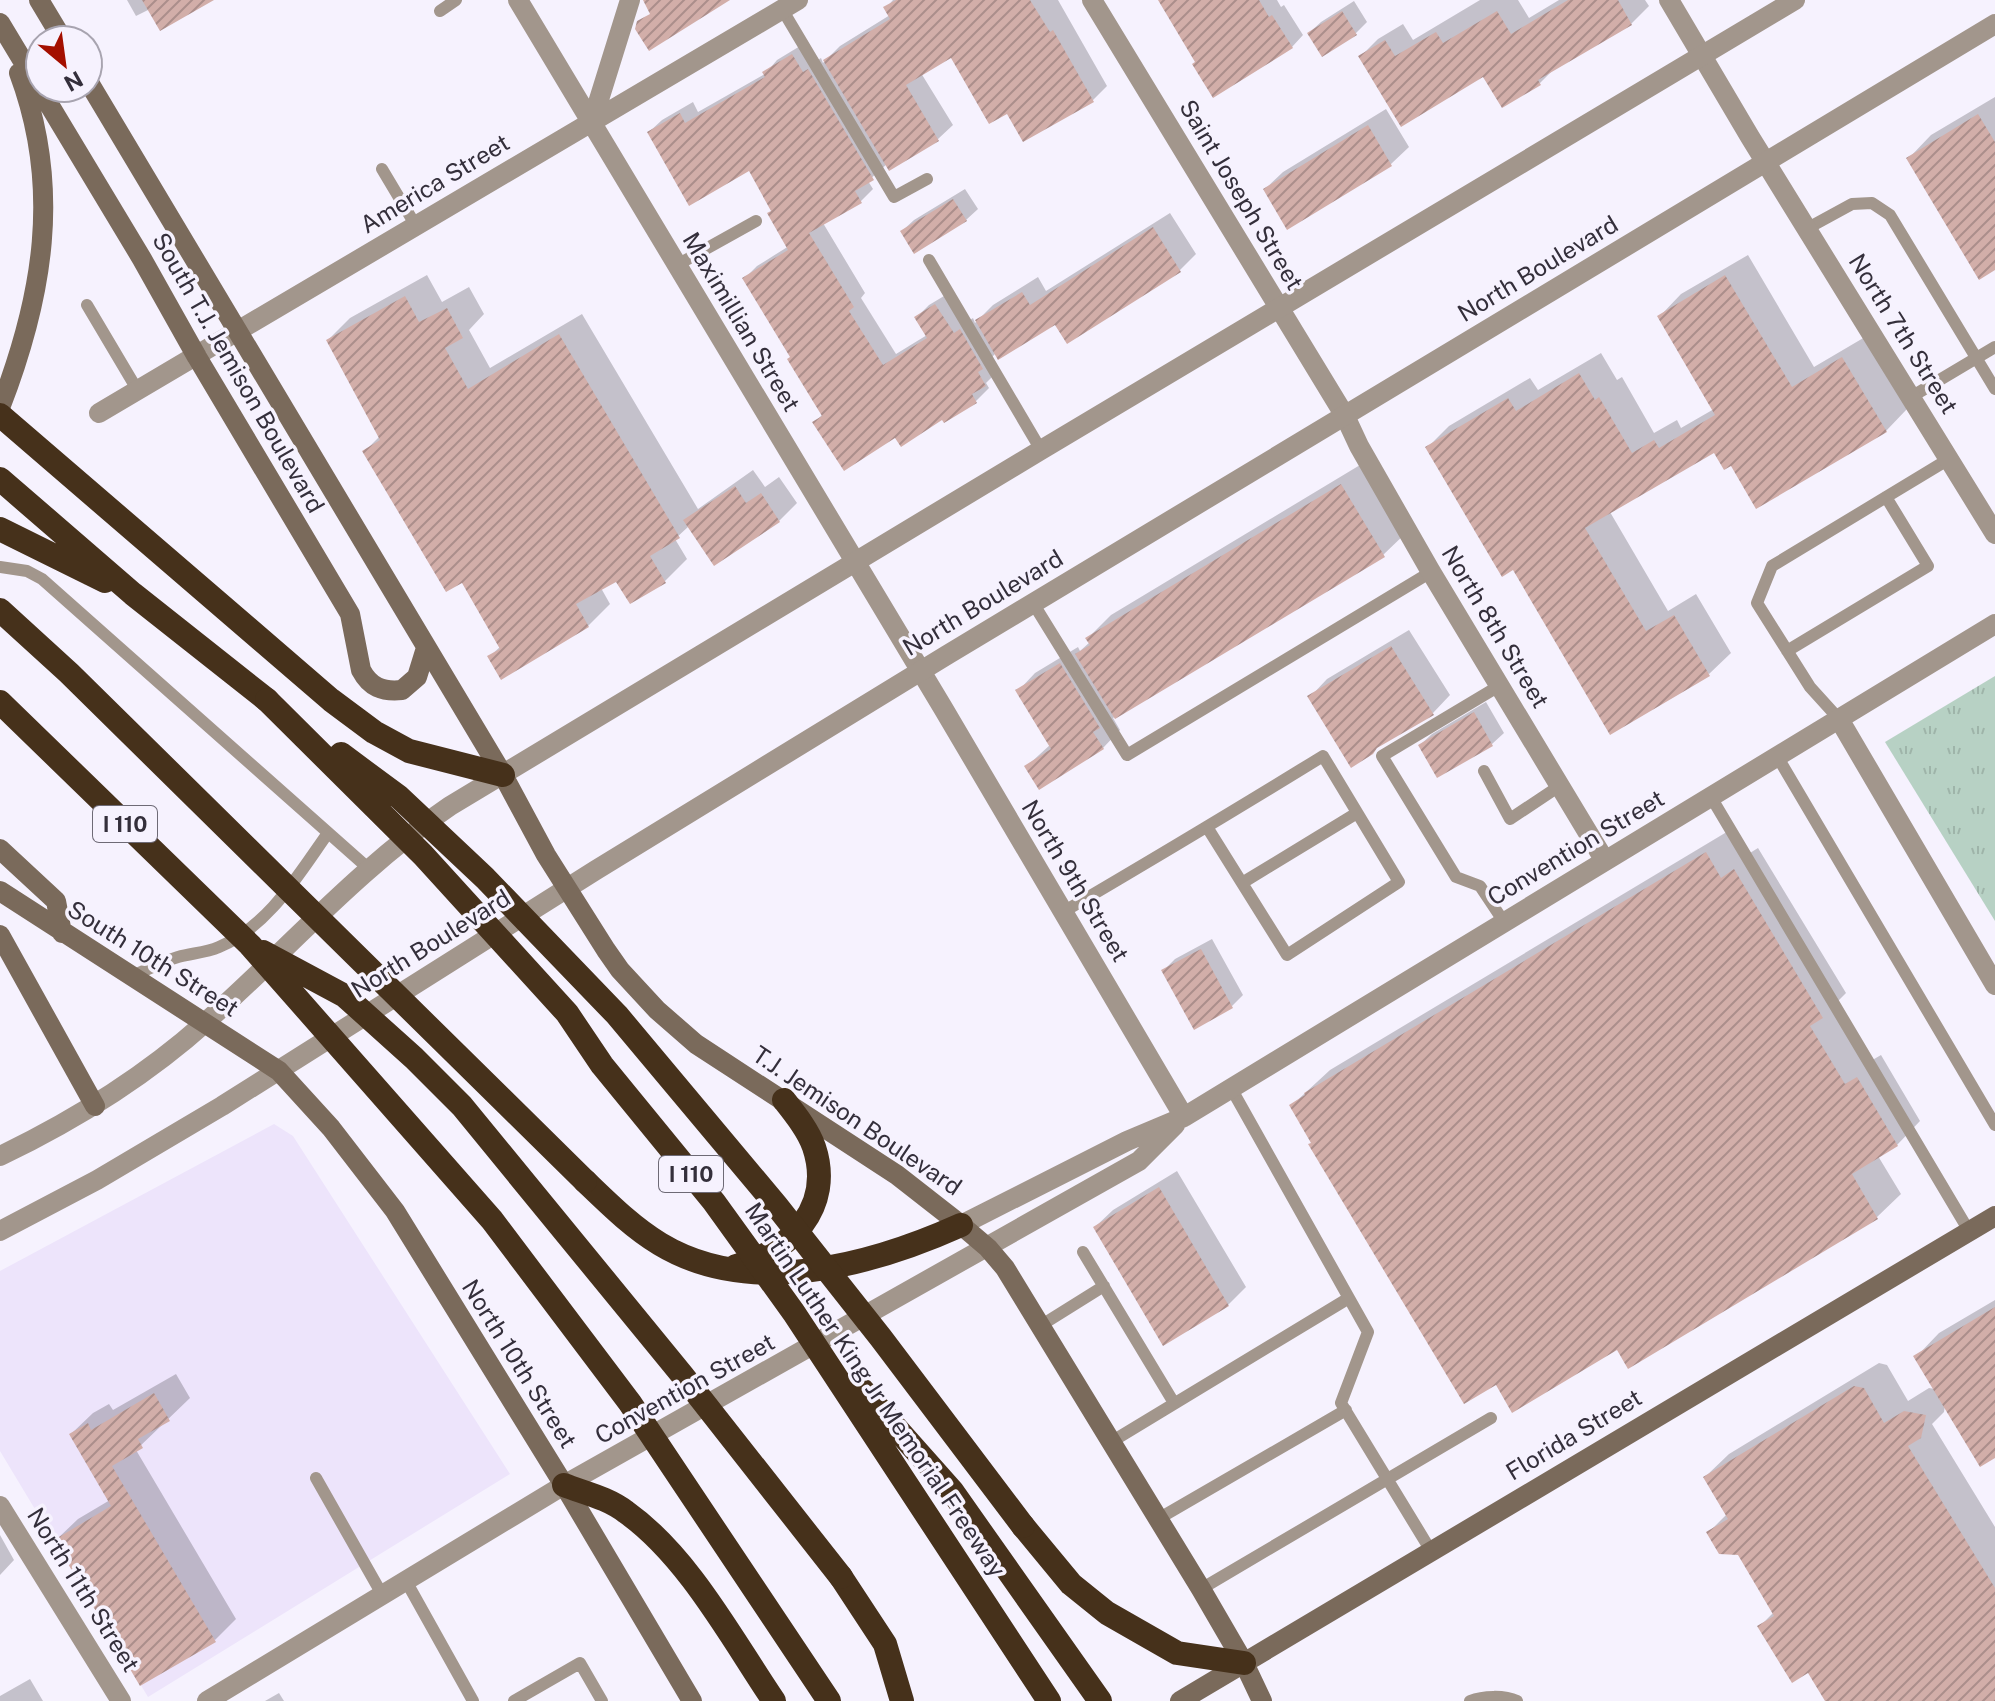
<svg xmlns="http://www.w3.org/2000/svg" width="1995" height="1701" viewBox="0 0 1995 1701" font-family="'Public Sans',sans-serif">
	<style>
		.built { fill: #ede4fb }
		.park { fill: url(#park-tufts) }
		.shadow { fill: #0003 }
		.building { fill: url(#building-hatch) }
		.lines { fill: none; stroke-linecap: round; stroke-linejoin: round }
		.service { stroke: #a2968c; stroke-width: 12 }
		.minor { stroke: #a2968c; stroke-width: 20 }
		.tertiary { stroke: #a2968c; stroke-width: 20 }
		.secondary { stroke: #7a6a5b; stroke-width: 20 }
		.motorway { stroke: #46311b; stroke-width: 24 }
		.motorway-bridge { stroke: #46311b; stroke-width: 24 }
		.labels { text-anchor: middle; stroke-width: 7; stroke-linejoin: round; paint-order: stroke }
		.shield { fill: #f6f2fe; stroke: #6e6a76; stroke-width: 2 }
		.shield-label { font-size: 22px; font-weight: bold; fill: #342f3b }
		.street-label { font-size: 24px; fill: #342f3b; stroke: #f6f2fe }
	</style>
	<defs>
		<pattern id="park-tufts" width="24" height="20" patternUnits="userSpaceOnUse" patternTransform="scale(2)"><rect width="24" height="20" fill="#b7d1c4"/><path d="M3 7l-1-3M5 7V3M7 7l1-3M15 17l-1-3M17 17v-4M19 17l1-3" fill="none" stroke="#9eb4a9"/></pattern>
		<pattern id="building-hatch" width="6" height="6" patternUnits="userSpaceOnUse" patternTransform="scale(2)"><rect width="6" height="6" fill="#d2aea9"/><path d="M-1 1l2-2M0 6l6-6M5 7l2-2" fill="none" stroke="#ab8e8b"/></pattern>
	</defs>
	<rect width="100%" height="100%" fill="#f6f2fe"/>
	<path class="built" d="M274,1124L293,1136L510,1474L148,1697L0,1451V1271Z"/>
	<path class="park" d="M1995,676V921L1885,742Z"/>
	<path class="shadow" d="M127,0H210L150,9L136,16Z
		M893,0H1058L1107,86L1093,100L1007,111L952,55L921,73L953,125L938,139L890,168L887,164L868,181L873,189L860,202L823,223L865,293L861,298L896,354L927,335L916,318L929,305L949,293L967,322L973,318L975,323L993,305L1038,277L1046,291L1170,213L1196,254L1180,270L1068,341L1055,322L996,353L990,359L997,372L986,383L989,388L976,401L945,420L943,418L896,435L815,422L823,414L792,356L744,279L757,266L789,246L773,210L750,169L649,132L662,120L693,102L698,112L765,74L777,60L805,43L816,61L821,58L823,63L840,46L890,15L886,8Z
		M1160,0H1277L1281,7L1284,5L1303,35L1292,47L1197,61Z
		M1480,0H1518L1529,18L1559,0H1645L1649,6L1631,24L1555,68L1540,83L1360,57L1378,39L1403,24L1413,40Z
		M1354,1L1367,22L1356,33H1309L1321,22Z
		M1995,97V270L1908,159L1931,135Z
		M1386,109L1409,147L1391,164L1288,227L1265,189L1283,172Z
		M965,189L978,209L966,220L902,231L914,220Z
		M1748,255L1814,367L1865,337L1907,409L1886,431L1731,464L1715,450L1610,512L1668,611L1696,594L1731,653L1709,674L1513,568L1427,448L1449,426L1530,378L1538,390L1601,353L1617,380L1622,377L1654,433L1677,420L1681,428L1714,409L1660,316L1681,294Z
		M427,275L442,302L469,287L484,314L469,330L490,368L582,314L698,509L753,470L765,487L779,477L797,503L779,521L714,564L689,526L675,539L687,559L665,581L617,579L601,588L610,604L588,626L490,656L501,646L462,581L365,451L380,436L328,340L350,318Z
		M1365,462L1407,532L1383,555L1113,718L1120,730L1103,748L1027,766L1051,744L1018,691L1035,673L1078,647L1080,651L1090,642L1088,638L1111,615Z
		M1409,630L1450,695L1433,713L1310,697L1327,679Z
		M1486,702L1504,733L1492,744L1420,745L1432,734Z
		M1730,830L1745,856L1758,848L1846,993L1834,1005L1869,1062L1881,1055L1920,1121L1897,1145L1878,1156L1901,1194L1877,1217L1628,1366L1617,1347L1497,1382L1313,1142L1291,1106L1330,1070Z
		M1212,939L1243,995L1232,1006L1163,971L1175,959Z
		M1177,1171L1246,1287L1228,1305L1095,1227L1113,1210Z
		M1995,1300V1456L1945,1405L1944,1412L1932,1424L1995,1527V1701H1827L1809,1670L1760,1626L1774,1612L1739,1553L1709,1532L1727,1514L1705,1477L1729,1454L1879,1363L1887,1365L1908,1401L1929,1388L1935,1389L1916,1357L1939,1333Z
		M176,1374L190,1398L136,1450L236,1619L215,1640L56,1540L78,1519L110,1500L71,1434L93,1413L109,1404L113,1410Z
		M0,1535L14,1560L0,1575Z
		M30,1679L43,1701H0V1696Z
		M279,1693L284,1701H265Z"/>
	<path class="building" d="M142,0H214L160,31Z
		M643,0H730L649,51L635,29L637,21L650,14Z
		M896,0H1030L1050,32L1053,30L1094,102L1023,142L1007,114L989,124L951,58L906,85L939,141L889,171L823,60L890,19L883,7Z
		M1158,0H1259L1269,17L1272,15L1293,48L1213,98L1192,64L1195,62Z
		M1568,0H1618L1632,25L1538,80L1541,85L1502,108L1483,77L1401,127L1358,56L1385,40L1395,56L1436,32L1443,43L1497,11L1511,34Z
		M1342,11L1357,35L1322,57L1307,33Z
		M792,54L803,72L808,69L874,180L855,191L862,203L809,233L854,307L849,311L883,365L927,338L914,317L935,304L954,333L960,329L983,369L978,372L986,386L972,394L977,403L944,423L942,420L901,447L895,438L844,471L812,422L822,416L787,359L790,357L742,278L788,250L767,213L771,211L749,171L689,206L647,132L680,113L685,123L765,77L762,72Z
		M1978,114L1995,142V270L1979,280L1906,158Z
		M1368,125L1392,166L1287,230L1263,189Z
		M953,199L967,221L914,254L900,231Z
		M1153,227L1181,272L1067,344L1055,325L998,360L975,320L1022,292L1030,305Z
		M1725,275L1792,387L1842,357L1887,432L1756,509L1731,466L1724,470L1714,453L1585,528L1646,631L1674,615L1710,676L1610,735L1513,570L1502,577L1425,447L1508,398L1516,411L1579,373L1595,400L1599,397L1632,453L1654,440L1659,448L1715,415L1657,316Z
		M405,296L419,322L447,308L463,338L445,348L468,389L559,334L680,538L650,556L666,583L630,604L616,582L576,604L589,627L501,680L487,656L500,649L462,583L446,592L362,451L380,440L326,340Z
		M1341,484L1385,557L1115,719L1075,654L1090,645L1085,638Z
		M735,486L746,503L761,493L780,522L714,566L683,520Z
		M1391,646L1434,715L1377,748L1373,754L1351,768L1307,696Z
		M1060,663L1100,728L1093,732L1104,749L1039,790L1024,766L1051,749L1015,690Z
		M1474,712L1493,746L1437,778L1418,745Z
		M1706,852L1721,878L1734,869L1823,1018L1810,1026L1845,1084L1857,1077L1898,1146L1852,1174L1878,1219L1628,1369L1617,1350L1512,1413L1496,1385L1464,1404L1308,1144L1311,1143L1289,1105L1305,1095L1304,1093Z
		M1201,949L1233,1008L1194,1030L1161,970Z
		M1159,1187L1229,1306L1163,1346L1093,1227Z
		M1995,1307V1458L1980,1467L1913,1356Z
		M1854,1386L1864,1388L1884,1423L1904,1411L1926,1415L1921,1438L1908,1446L1995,1588V1701H1825L1808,1673L1792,1683L1757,1626L1774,1616L1738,1555L1719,1554L1706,1532L1728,1519L1703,1477Z
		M154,1393L170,1421L138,1439L143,1448L112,1466L216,1642L140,1686L54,1540L111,1506L69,1434L88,1423L91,1430Z"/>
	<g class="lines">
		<path class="service" d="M782,9L894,197L927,179
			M440,11L456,0
			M382,169L416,226
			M1808,228L1852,204L1872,203L1890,215L1995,389
			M929,260L1041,450
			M677,265L756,221
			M87,305L138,391
			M1911,397L1995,347
			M0,567L27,571L42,579L368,868
			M1033,603L1127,755L1431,572
			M1787,651L1928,566L1886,497
			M1499,686L1382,756L1456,877L1480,886L1504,922
			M1839,719L1810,687L1757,603L1772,566L1949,459
			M1777,756L1995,1125
			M1484,771L1510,819L1561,785
			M1711,797L1969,1231
			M1242,883L1357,813
			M1063,912C1150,861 1237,809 1323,756L1399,882L1287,955L1207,827
			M132,976C147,970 162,962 178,957C192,953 205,953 219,947C269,926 298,875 328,833
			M1231,1088L1368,1332L1341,1403L1431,1551
			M1083,1252L1174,1403
			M1040,1326L1104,1286
			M1111,1442L1349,1298
			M316,1478L383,1596
			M1158,1519L1346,1410
			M406,1581L473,1701
			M1201,1589L1491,1418
			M514,1701L580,1663L602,1701
			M1470,1701C1483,1696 1504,1695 1517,1701"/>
		<path class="minor" d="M518,0L943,708L1184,1117
			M1092,0L1345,416L1359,446L1431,572L1605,861
			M1669,0L1750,137L1995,534
			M592,122L630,0
			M99,413L798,0
			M1839,719L1995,985
			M961,1225L1127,1141L1184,1117L1995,624
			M0,1506L121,1701
			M207,1701L564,1485L1139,1161L1175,1125"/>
		<path class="tertiary" d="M0,1156C75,1120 146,1076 208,1020C289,948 360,867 450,806L1041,450L1795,0
			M0,1231L97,1180L222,1106L596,870L947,655L1995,24"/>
		<path class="secondary" d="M39,0L63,40
			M0,23L142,259L197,357L350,614L361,670C370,687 382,692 402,690L417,677L426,648
			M88,81L503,775L546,855L606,950L620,970L657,1010L696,1044L897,1175L961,1225L988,1248L1005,1268L1201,1589L1244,1663L1262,1701
			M0,408C43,297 62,188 19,73
			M0,849L56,901L62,933
			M0,891L279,1071L331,1128L395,1211L564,1485L692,1701
			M0,935L95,1106
			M1180,1701L1995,1216"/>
		<path class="motorway" d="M0,415L331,700L374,732L409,751L503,775
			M0,479L133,594L267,700
			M0,529L105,581
			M585,1181C609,1204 632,1227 660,1244C751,1299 872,1265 961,1225
			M736,1266C790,1252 834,1207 814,1147C808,1130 795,1114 784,1100
			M564,1485C585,1493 608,1498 626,1512C688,1556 732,1639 774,1701
			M1023,1526L1071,1584L1107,1613L1177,1653L1244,1663
			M841,1577L885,1644L902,1701"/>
		<path class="motorway-bridge" d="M0,610L69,673L585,1181
			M267,700L423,855L567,1013L602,1065L714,1202L794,1313L1049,1701
			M0,702L250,945L492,1220L630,1403L829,1701
			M341,754L399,797L485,878L617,1015L776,1205L881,1338L1023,1526
			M263,952L345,996L414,1058L462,1106L683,1376L841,1577
			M856,1383L952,1491L1100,1701"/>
	</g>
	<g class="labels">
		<g class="shield">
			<rect x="93" y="806" width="64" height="36" rx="6"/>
			<rect x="659" y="1156" width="64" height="36" rx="6"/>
		</g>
		<g class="shield-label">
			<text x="125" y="832">I 110</text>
			<text x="691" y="1182">I 110</text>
		</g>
		<g class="street-label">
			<text transform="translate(435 184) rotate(-31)" y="8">America Street</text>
			<text transform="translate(1241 195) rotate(59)" y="8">Saint Joseph Street</text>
			<text transform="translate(1538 269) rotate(-31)" y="8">North Boulevard</text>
			<text transform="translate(741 322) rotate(59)" y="8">Maximillian Street</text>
			<text transform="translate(1903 334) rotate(58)" y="8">North 7th Street</text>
			<text transform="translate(238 373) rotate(60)" y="8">South T.J. Jemison Boulevard</text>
			<text transform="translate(983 603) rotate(-31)" y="8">North Boulevard</text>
			<text transform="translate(1495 627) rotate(59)" y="8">North 8th Street</text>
			<text transform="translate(1576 848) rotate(-31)" y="8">Convention Street</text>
			<text transform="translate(1075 881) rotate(59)" y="8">North 9th Street</text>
			<text transform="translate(431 944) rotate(-32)" y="8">North Boulevard</text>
			<text transform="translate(153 959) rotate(32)" y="8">South 10th Street</text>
			<text transform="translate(857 1121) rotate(34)" y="8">T.J. Jemison Boulevard</text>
			<text transform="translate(519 1364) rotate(58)" y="8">North 10th Street</text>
			<text transform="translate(685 1389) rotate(-29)" y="8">Convention Street</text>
			<text transform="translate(875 1390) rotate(56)" y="8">Martin Luther King Jr Memorial Freeway</text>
			<text transform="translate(1574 1435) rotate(-31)" y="8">Florida Street</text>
			<text transform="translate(83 1590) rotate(58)" y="8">North 11th Street</text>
		</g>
	</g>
	<g transform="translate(64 64) rotate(151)"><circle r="38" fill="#f6f2fe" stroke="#a8a4b0" stroke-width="2"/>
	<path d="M0-6L14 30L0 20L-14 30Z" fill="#a40f00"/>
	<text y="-12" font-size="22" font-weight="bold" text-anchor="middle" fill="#342f3b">N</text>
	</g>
</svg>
